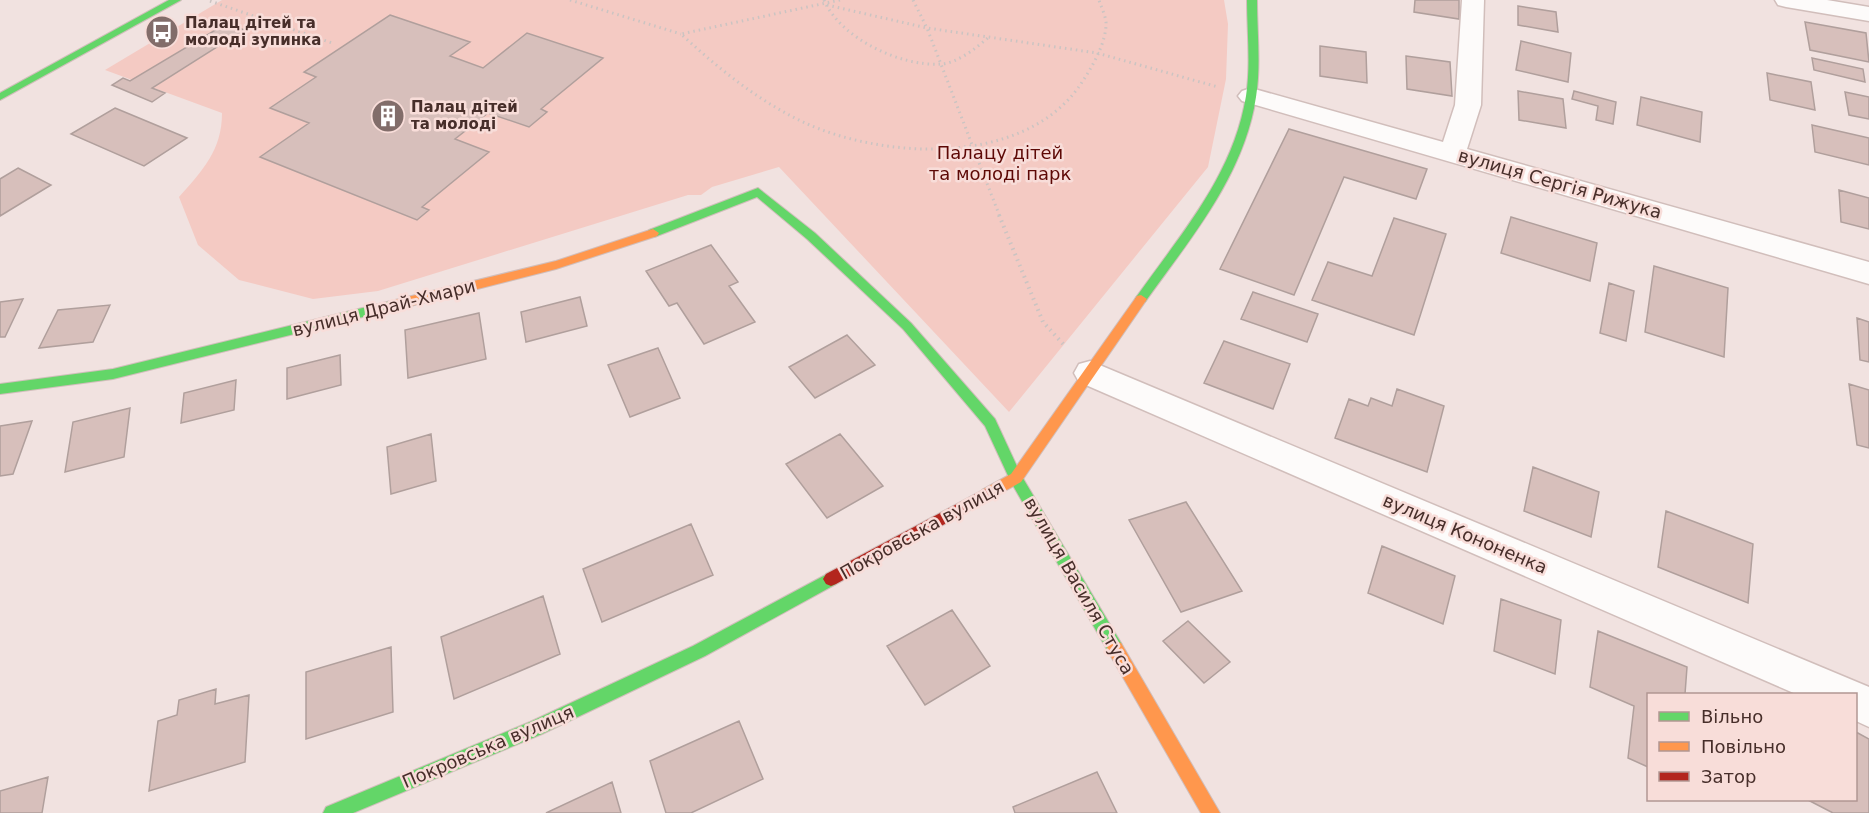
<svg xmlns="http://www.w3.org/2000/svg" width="1869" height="813" viewBox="0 0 1869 813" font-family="'DejaVu Sans',sans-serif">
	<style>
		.green { fill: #f4cac3 }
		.building { fill: #d7bfbb; stroke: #b09f9c; stroke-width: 1.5 }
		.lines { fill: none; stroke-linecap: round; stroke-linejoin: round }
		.street-casing { stroke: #d1bebb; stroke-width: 3 }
		.fast-casing { stroke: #d1bebb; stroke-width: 2 }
		.slow-casing { stroke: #d1bebb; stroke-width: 2 }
		.jam-casing { stroke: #d1bebb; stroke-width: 2 }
		.path-far1 { stroke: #cbc4c2; stroke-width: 3; stroke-dasharray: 1.5 4; stroke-linecap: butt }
		.path { stroke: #cbc4c2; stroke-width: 4; stroke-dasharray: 1.5 4.5; stroke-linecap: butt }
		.street { fill: #fdfbfa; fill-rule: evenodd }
		.fast { fill: #63d668; fill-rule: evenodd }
		.slow { fill: #ff974d; fill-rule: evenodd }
		.jam { fill: #b3261e; fill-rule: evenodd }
		.labels { text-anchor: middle; stroke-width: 5; stroke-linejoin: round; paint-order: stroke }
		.far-poi-label { font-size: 15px; font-weight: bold; fill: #472e2a; stroke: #f8ddd9; text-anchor: start }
		.park-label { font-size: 18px; fill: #5d0805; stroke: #f8ddd9 }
		.street-label { font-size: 18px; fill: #472e2a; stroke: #f8ddd9 }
	</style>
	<rect width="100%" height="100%" fill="#f1e2e0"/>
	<path class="green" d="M222,0H1224L1228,24L1226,79L1208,167L1009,412L779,167L712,187L701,195H688L378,291L313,299L239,280L198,245L179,197C203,170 222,150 222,113L105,70Z"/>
	<path class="building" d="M1415,0H1459V19L1414,12Z
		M1518,6L1556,12L1558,32L1518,25Z
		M390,15L470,42L450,56L483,68L527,33L603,58L541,109L547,112L529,127L488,113L455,139L489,152L422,207L429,210L417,220L260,157L309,123L270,108L316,77L304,72Z
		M1805,22L1866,33L1869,62L1810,50Z
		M227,23L244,30L152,88L165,93L152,102L112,85L123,78L130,81Z
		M1521,41L1571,53L1568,82L1516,70Z
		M1320,46L1366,52L1367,83L1320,76Z
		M1406,56L1450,62L1452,96L1407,89Z
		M1812,58L1863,69L1865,82L1814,70Z
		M1767,73L1811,82L1815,110L1770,100Z
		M1518,91L1563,99L1566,128L1519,120Z
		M1574,91L1616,102L1613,124L1596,120L1598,106L1572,99Z
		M1845,92L1869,97V119L1849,115Z
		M1641,97L1702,112L1700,142L1637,125Z
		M115,108L187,138L144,166L71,134Z
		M1812,125L1869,138V165L1815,152Z
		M1289,129L1427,169L1416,199L1344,177L1294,295L1220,269Z
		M18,168L51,185L0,216V179Z
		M1839,190L1869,198V229L1841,222Z
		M1511,217L1597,243L1590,281L1501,253Z
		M1394,218L1446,234L1414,335L1312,300L1328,262L1372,276Z
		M711,245L738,282L729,286L755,322L704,344L677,303L669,306L646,271Z
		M1654,266L1728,288L1724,357L1645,332Z
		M1609,283L1634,291L1626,341L1600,333Z
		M1253,292L1318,314L1307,342L1241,319Z
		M580,297L587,326L526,342L521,312Z
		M23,299L5,337H0V302Z
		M110,305L93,342L39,348L58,310Z
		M479,313L486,359L408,378L405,330Z
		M1857,318L1869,322V362L1860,360Z
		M847,335L875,365L815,398L789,367Z
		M1224,341L1290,364L1273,409L1204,383Z
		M658,348L680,398L630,417L608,365Z
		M340,355L341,385L287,399V368Z
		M236,380L234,410L181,423L184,393Z
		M1849,384L1869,390V448L1857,445Z
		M1397,389L1444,406L1427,472L1335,438L1349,399L1368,406L1371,398L1392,406Z
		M130,408L124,457L65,472L73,422Z
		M32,421L13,474L0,476V426Z
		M431,434L436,481L391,494L387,447Z
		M840,434L883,486L827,518L786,464Z
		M1533,467L1599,492L1591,537L1524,511Z
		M1186,502L1242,591L1181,612L1129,520Z
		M1666,511L1753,544L1748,603L1658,567Z
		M691,524L713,575L602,622L583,569Z
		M1382,546L1455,576L1443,624L1368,593Z
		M543,596L560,654L454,699L441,637Z
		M1501,599L1561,620L1555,674L1494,651Z
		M952,610L990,666L925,705L887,646Z
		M1188,621L1230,662L1204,683L1163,641Z
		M1598,631L1687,667L1685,694H1648V767L1628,758L1634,706L1590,687Z
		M391,647L393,712L306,739V672Z
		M216,689L215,704L249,695L245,762L149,791L158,721L177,715L179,700Z
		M739,721L763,779L691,813H666L650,761Z
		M1856,732L1869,739V813H1833L1808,800H1856Z
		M1097,772L1117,813H1015L1013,807Z
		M48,777L42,813H0V791Z
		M612,782L621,813H546Z"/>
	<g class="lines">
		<g class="street-casing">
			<path id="street" d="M1462,0H1484L1481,105L1467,149L1869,262V284L1242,101L1238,96L1242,91L1251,88L1443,142L1455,105Z
				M1775,0H1827L1869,7V21L1786,7L1778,5Z
				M1090,361L1869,687V727L1856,721V694H1796L1079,382L1074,373L1079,364Z"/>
		</g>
		<g class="fast-casing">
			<path id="fast" d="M169,0H181L0,100V93Z
				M1247,0H1257C1257,32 1261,65 1256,97C1244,176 1190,239 1145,302H1137L1135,299L1137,296C1181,234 1234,174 1246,96C1251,65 1247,32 1247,0Z
				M758,188L815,233L911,323L995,419L1021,475L1121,643L1123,648L1121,653L1115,655L1109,653L1011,482L985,426L903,329L807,239L757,197L657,236L653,237L647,233L649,230Z
				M391,301L395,303L397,306L395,309L113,379L0,394V384L113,369Z
				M831,572L836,574L839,579L836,584L705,656L542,734L353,813H323L326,807L530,722L693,646Z"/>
		</g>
		<g class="slow-casing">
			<path id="slow" d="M653,229L659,233L657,236L556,269L391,311L385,306L391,301L556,261Z
				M1141,295L1147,299L1145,302L1021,482L992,498L987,500L982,498L980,494L982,490L1011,474L1137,296Z
				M1115,641L1121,643L1220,813H1201L1109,653L1107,648L1109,643Z"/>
		</g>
		<g class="jam-casing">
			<path id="jam" d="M987,488L992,490L994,494L992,498L836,584L831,586L826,584L823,579L826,574Z"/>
		</g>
		<path class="path-far1" d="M570,0L681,34
			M824,0C840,38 901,67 941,64C958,63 976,48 989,37
			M840,0L681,34C718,68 757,100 803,122C882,159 1020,167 1078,88C1090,71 1107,43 1106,22C1105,14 1101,7 1099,0
			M913,0L927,28L1000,217
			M210,1L332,43
			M827,5L927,28L1097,53L1218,87"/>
		<path class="path" d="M999,215L1043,322L1065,346"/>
		<use href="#street" class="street"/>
		<use href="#fast" class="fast"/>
		<use href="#slow" class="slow"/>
		<use href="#jam" class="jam"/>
	</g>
	<defs>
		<g id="bus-disc" transform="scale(1.725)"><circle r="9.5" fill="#826d6a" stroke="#f8ddd9"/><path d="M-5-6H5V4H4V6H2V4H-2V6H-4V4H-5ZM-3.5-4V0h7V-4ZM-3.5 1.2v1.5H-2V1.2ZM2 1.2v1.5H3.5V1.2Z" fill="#fff"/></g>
		<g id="building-disc" transform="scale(1.725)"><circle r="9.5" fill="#826d6a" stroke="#f8ddd9"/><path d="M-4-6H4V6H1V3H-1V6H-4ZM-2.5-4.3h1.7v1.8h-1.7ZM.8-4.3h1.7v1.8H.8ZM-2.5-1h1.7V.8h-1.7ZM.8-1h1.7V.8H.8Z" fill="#fff"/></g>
	</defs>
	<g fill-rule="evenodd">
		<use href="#bus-disc" x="162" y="32"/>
		<use href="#building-disc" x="388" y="116"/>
	</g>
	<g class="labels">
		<g class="far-poi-label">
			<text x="185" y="28">Палац дітей та<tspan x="185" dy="17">молоді зупинка</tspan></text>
			<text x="411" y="112">Палац дітей<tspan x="411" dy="17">та молоді</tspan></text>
		</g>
		<g class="park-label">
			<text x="1000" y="159">Палацу дітей<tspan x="1000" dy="21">та молоді парк</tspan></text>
		</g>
		<g class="street-label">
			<text transform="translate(1560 184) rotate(16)" y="6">вулиця Сергія Рижука</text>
			<text transform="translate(384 308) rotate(-14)" y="6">вулиця Драй-Хмари</text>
			<text transform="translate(922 530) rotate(-29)" y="6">Покровська вулиця</text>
			<text transform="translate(1465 534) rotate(23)" y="6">вулиця Кононенка</text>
			<text transform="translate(1079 586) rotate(60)" y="6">вулиця Василя Стуса</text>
			<text transform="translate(488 747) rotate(-23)" y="6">Покровська вулиця</text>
		</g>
	</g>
	<rect x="1647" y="693" width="210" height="108" fill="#f8ddd9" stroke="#b19793" stroke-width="1.5"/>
	<rect x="1659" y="712" width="30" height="9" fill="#63d668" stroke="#b19793" stroke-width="1.5"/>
	<text x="1701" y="723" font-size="18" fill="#472e2a">Вільно</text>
	<rect x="1659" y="742" width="30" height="9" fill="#ff974d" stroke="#b19793" stroke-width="1.5"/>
	<text x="1701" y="753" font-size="18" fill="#472e2a">Повільно</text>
	<rect x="1659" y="772" width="30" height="9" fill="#b3261e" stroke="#b19793" stroke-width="1.5"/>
	<text x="1701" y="783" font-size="18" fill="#472e2a">Затор</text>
</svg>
